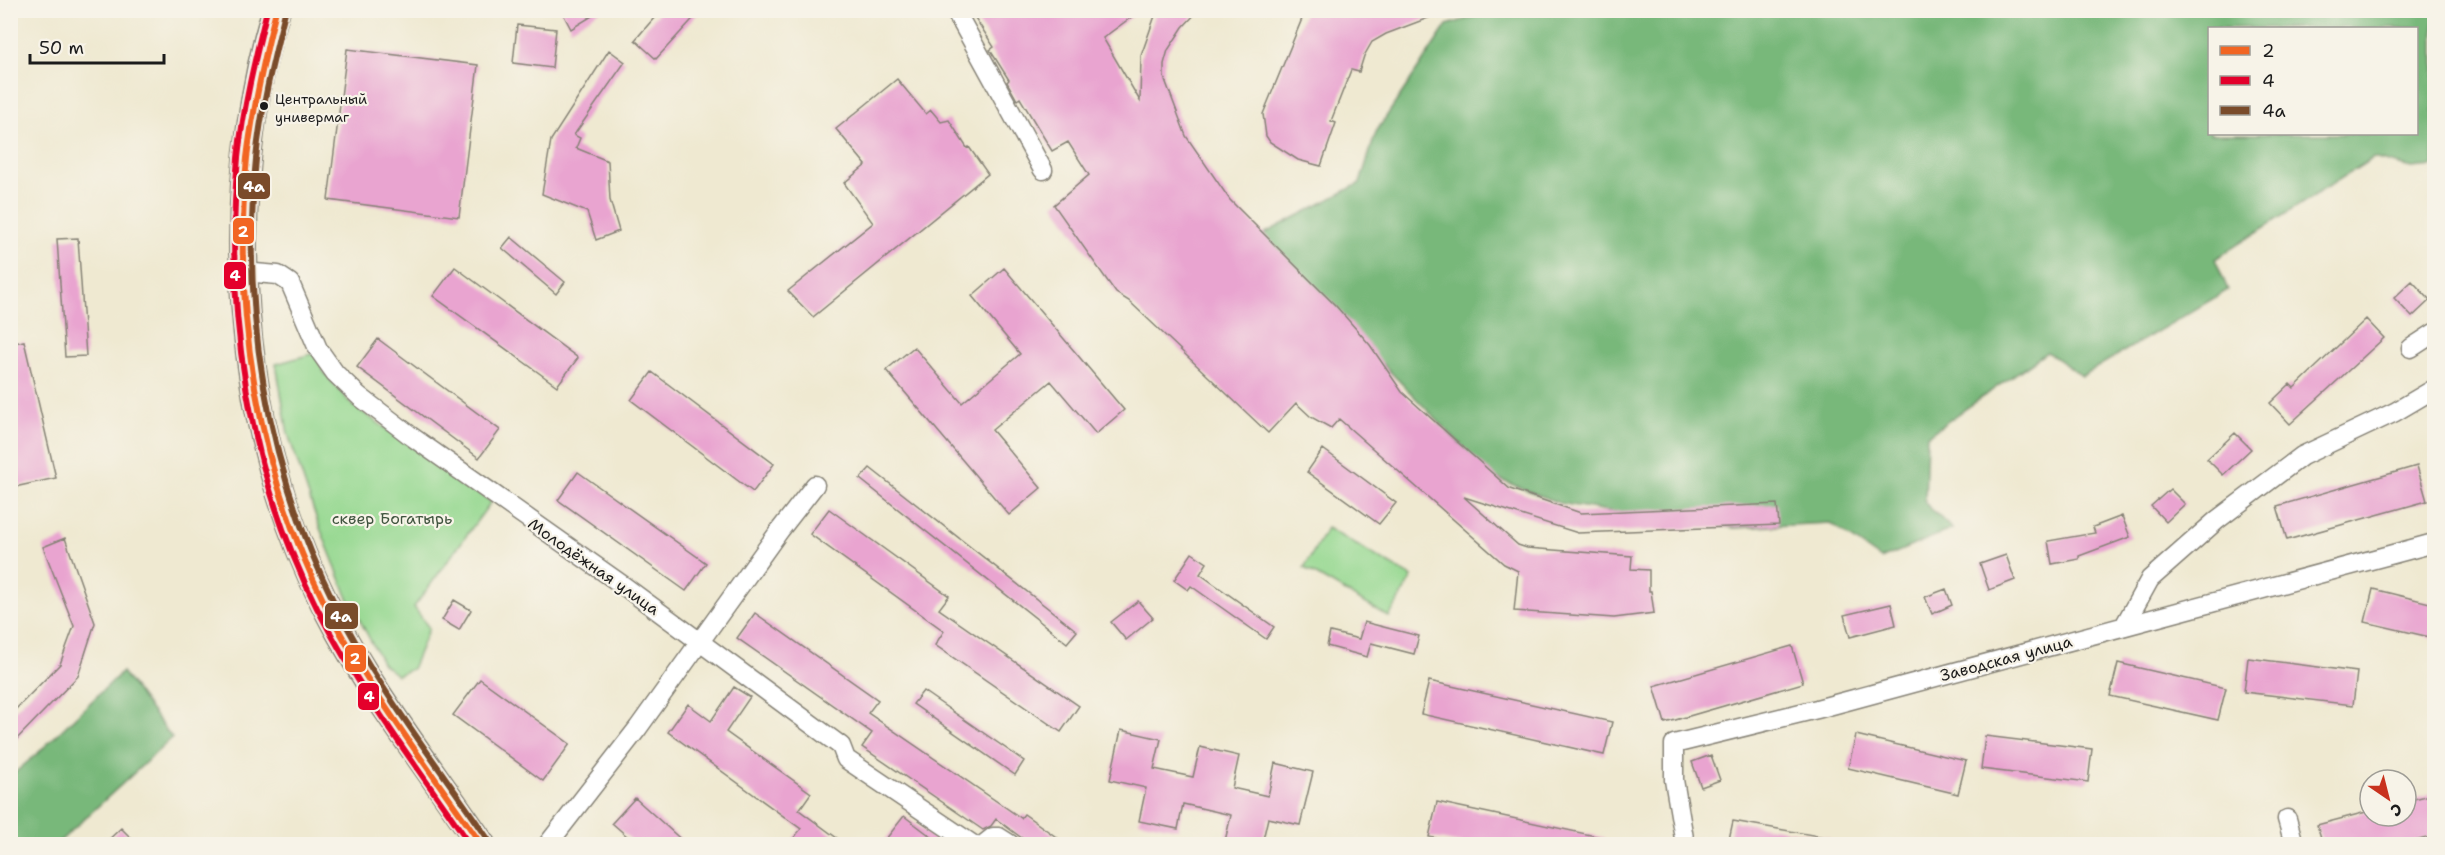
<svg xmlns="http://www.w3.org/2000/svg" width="2445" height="855" viewBox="0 0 2445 855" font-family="'Shantell Sans',sans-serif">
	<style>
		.green { fill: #95d890; stroke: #587a56; stroke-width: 1.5 }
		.forest { fill: #78b87a; stroke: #4a6a4b; stroke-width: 1.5; fill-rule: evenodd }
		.building { fill: #e9a4d0 }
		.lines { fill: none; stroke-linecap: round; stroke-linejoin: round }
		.minor-casing { stroke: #868276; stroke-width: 21 }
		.primary-casing { stroke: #868276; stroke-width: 30 }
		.minor { stroke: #fff; stroke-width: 18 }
		.primary { stroke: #fff; stroke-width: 27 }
		.bus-1-casing { stroke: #f7f3e8; stroke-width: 10 }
		.bus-2-casing { stroke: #f7f3e8; stroke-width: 10 }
		.bus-3-casing { stroke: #f7f3e8; stroke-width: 10 }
		.bus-1 { stroke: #f26522; stroke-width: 6 }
		.bus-2 { stroke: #e4002b; stroke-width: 6 }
		.bus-3 { stroke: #7a4b2a; stroke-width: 6 }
		.bus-dot { fill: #1c1c1c; stroke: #f7f3e8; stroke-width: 2 }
		.labels { text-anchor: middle; stroke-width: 4.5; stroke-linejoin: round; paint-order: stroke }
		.bus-label { font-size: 14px; fill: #1c1c1c; stroke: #f7f3e8; text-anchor: start }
		.park-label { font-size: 16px; fill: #40543f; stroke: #f7f3e8 }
		.street-label { font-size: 16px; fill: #1c1c1c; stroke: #f7f3e8 }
		.line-badge { stroke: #f7f3e8; stroke-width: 2 }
		.badge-label { font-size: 16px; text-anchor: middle; font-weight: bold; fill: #fff }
	</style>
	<rect width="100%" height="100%" fill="#f7f3e8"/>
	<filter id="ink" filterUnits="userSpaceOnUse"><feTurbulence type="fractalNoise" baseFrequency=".0167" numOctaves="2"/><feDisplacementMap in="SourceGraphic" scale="12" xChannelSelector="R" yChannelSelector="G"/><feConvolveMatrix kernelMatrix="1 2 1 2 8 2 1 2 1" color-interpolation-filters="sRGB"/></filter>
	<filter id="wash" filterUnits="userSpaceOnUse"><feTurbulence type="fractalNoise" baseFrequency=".008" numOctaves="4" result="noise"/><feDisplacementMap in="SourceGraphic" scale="24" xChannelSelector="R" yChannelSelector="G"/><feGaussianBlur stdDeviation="1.35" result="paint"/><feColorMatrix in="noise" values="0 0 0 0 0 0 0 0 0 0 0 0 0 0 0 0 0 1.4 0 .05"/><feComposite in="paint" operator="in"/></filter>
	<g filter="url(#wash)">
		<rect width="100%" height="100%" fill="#efe9d1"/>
		<path class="green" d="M315,353L323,371L351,404L491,502L414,607L429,628L412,669L397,675L383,664L347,596L318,523L288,434L276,364Z
			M1327,528L1412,577L1389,617L1304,568Z"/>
		<path class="forest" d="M1493,11H2434V166L2411,168L2373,158L2215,259L2228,290L2082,376L2047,352L1927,436L1925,503L1952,529L1881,559L1830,523L1734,528L1620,513L1559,503L1491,476L1346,326L1256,238L1360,183L1376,132L1447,25ZM2210,28H2416V134H2210Z
			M122,672L172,738L57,844H11V776L39,752Z"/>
		<g id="blocks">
			<path class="building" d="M561,10H602L571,29Z
				M661,10H701L656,59L635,40Z
				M970,10H1141L1103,38L1140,101L1141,56L1157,10H1199L1183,27L1168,50L1164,64V77L1186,136L1230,200L1336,306L1370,345L1402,392L1510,489L1581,513L1777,504L1779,525L1578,533L1464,497L1518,545L1527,548L1632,556L1631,569L1649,570V591H1651L1654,613L1614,618L1514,611L1518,571L1504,564L1339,419L1331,428L1311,417L1296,403L1268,433L1129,301L1116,293L1054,205L1089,175L1068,142L1052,151L1020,98L1017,100L1007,82L1009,80L990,50L994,47Z
				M1308,10H1444V12L1386,34L1372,42L1364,56L1359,72L1351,70L1331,121L1336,123L1321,166L1298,160L1270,142L1266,136L1263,114L1304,14Z
				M517,25L556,29L552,68L513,63Z
				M347,49L478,65L459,217L328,200Z
				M609,50L625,62L574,135L580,138L576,148L608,161L610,200L619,231L596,240L587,212L542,194L551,140Z
				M897,79L926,114L931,110L941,122L949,120L967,148L969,147L988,174L813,317L788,291L873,223L844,183L866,165L836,129Z
				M511,237L565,282L556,294L502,248Z
				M78,238L86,356L65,357L57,239Z
				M455,267L578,358L557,386L433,296Z
				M1004,268L1124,410L1096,434L1051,381L992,430L1041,488L1009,515L886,370L914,347L962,403L1020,354L972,296Z
				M2412,281L2430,300L2412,317L2394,298Z
				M2366,319L2384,338L2290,424L2270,403L2290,384L2294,388Z
				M378,339L500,430L479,458L357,367Z
				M24,341L56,478L10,488V344Z
				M652,372L774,464L753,492L631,400Z
				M2235,433L2251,449L2223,475L2207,459Z
				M1323,449L1396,503L1379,524L1307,472Z
				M2417,466L2427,501L2287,540L2277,506Z
				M870,468L1077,631L1067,643L860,479Z
				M578,472L706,563L686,591L558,500Z
				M2170,489L2185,504L2166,522L2151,506Z
				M829,509L949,596L939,609L1079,706L1061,732L935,645L944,631L810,534Z
				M2122,516L2130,537L2079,556V559L2052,564L2048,541L2095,533L2093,527Z
				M65,538L95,623L78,676L10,746V715L60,664L74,626L43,547Z
				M1192,553L1207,563L1200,574L1274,627L1266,639L1191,586L1188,590L1174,580Z
				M2006,555L2015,580L1989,590L1980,564Z
				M1946,589L1952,605L1932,614L1925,597Z
				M2373,589L2434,604V638L2365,622Z
				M454,600L471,610L459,630L442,620Z
				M1138,601L1153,618L1126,640L1111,622Z
				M1891,604L1896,625L1850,637L1844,615Z
				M755,613L878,700L868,713L1021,818L1024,814L1066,844H1030L996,819L991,826L983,830L862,747L872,733L737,638Z
				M1364,622L1419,636L1414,654L1371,643L1367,657L1327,646L1330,632L1359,639Z
				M1792,646L1803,683L1665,723L1654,686Z
				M2248,658L2357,672L2353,705L2244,692Z
				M2118,663L2226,688L2218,720L2110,696Z
				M480,679L570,744L543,781L453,715Z
				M1429,681L1612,722L1604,755L1421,714Z
				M734,687L750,697L726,732L811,793L799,810L845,844H789L801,829L668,732L688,704L711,721Z
				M923,691L1024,761L1015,775L913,704Z
				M1121,730L1161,739L1154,769L1193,777L1200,747L1239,756L1232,788L1268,796L1275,763L1313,772L1300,825L1268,818L1262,844H1239L1225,841L1231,815L1183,804L1178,829L1139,821L1146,788L1110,780Z
				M1856,735L1966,761L1958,794L1848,768Z
				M1985,736L2092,749L2088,782L1981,769Z
				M1711,755L1720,780L1701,787L1692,762Z
				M2434,794V836L2404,844H2323L2317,825L2370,811V816H2406V801Z
				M635,798L686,844H636L612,823Z
				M1437,802L1605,838V844H1464L1429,837Z
				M904,816L941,844H882Z
				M1733,821L1830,838L1829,844H1728Z
				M121,828L137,844H104Z"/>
		</g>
	</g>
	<g filter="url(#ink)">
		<use href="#blocks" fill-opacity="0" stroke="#868276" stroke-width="1.5"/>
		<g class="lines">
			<g class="minor-casing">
				<path id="minor" d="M955,10L1043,170
					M245,272L278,275L290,283L318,349L335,373L359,396L411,436L624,586L841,746L846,759L972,844
					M2411,348L2434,333
					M2124,626L2150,579L2217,520L2302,456L2395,412L2434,389
					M2287,819L2294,844
					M548,844L638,728L780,530L815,485
					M984,844L993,837H999L1010,844
					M1685,844L1674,780V744L1817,709L2434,543"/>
			</g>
			<g class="primary-casing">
				<path id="primary" d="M276,10C220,201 235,423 324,602C366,687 428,766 481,844"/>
			</g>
			<use href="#minor" class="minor"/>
			<use href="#primary" class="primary"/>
			<g class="bus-1-casing">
				<path id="bus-1" d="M276,10C264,59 253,108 247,158C232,308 257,469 325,604C368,689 427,766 481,844"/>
			</g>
			<g class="bus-2-casing">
				<path id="bus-2" d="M267,10C255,59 243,108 238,158C224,310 248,471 317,608C360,692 417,767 470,844"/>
			</g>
			<g class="bus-3-casing">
				<path id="bus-3" d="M285,12C273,61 261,109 256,159C241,308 266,465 333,600C375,685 435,761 488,839"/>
			</g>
			<use href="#bus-1" class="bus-1"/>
			<use href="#bus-2" class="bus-2"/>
			<use href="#bus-3" class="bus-3"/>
		</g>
	</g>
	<circle class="bus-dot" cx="264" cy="106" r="5"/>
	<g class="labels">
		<g class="bus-label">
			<text x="275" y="104">Центральный<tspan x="275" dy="18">универмаг</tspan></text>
		</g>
		<g class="park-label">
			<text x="392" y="524">сквер Богатырь</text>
		</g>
		<g class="street-label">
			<text transform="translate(594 566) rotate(35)" y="6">Молодёжная улица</text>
			<text transform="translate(2006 658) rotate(-15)" y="6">Заводская улица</text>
		</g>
	</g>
	<g class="line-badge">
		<rect x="237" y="172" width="34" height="28" rx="6" fill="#7a4b2a"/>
		<rect x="232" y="217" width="23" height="28" rx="6" fill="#f26522"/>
		<rect x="223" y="261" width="24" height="29" rx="6" fill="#e4002b"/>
		<rect x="324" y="602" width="35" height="28" rx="6" fill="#7a4b2a"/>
		<rect x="344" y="644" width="23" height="29" rx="6" fill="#f26522"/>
		<rect x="357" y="682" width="23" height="29" rx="6" fill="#e4002b"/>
	</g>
	<g class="badge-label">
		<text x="254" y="192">4а</text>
		<text x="243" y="237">2</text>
		<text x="235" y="281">4</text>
		<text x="341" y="622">4а</text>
		<text x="355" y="664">2</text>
		<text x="369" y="702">4</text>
	</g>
	<rect width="2445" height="855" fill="none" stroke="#f7f3e8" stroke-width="36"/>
	<rect x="2208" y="27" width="210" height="108" fill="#f7f3e8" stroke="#9f9d96" stroke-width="1.5"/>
	<rect x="2220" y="46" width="30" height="9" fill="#f26522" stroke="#9f9d96" stroke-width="1.5"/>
	<text x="2262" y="57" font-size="18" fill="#1c1c1c">2</text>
	<rect x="2220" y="76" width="30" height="9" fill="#e4002b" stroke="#9f9d96" stroke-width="1.5"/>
	<text x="2262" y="87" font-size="18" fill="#1c1c1c">4</text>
	<rect x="2220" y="106" width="30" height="9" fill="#7a4b2a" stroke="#9f9d96" stroke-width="1.5"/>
	<text x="2262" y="117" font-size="18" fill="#1c1c1c">4а</text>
	<g transform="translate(2388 798) rotate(145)"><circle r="28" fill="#f7f3e8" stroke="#9f9d96" stroke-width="1.5"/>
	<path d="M0-4.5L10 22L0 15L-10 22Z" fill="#c8321e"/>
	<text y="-9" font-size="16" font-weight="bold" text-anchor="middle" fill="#1c1c1c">С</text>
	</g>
	<path d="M30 54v9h134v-9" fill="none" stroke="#1c1c1c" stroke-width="3"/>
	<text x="39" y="54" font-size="18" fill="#1c1c1c" stroke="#f7f3e8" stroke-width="4.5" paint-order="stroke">50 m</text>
</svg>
